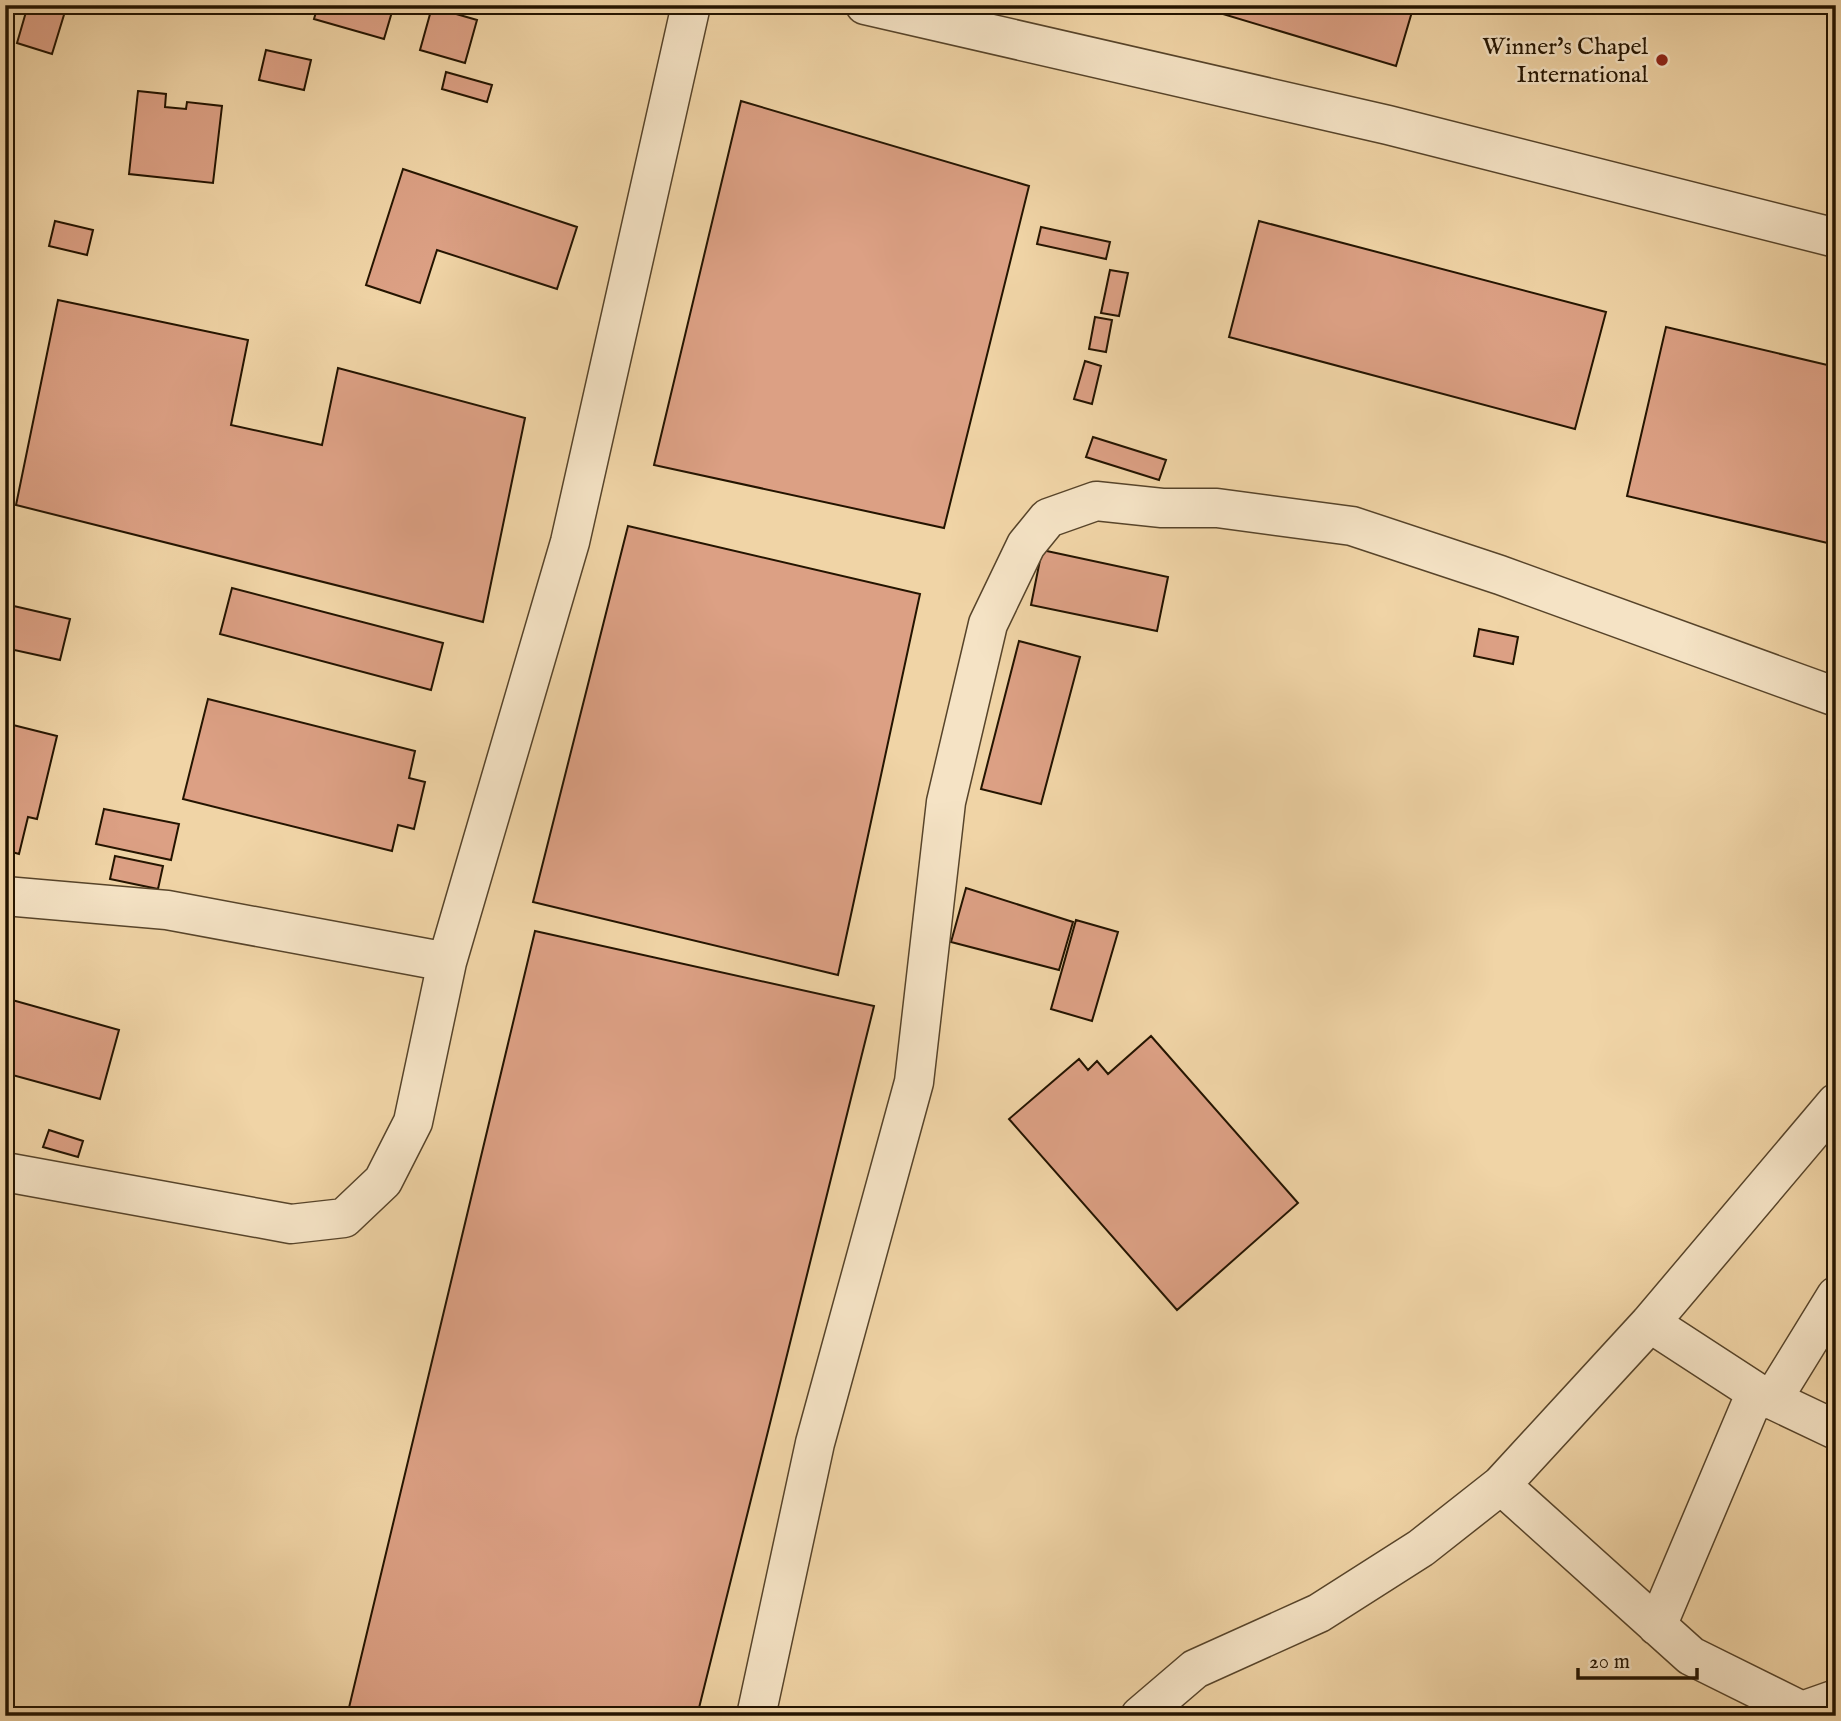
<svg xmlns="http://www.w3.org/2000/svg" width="1841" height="1721" viewBox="0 0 1841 1721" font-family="'IM FELL English',serif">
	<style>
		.building { fill: #dca084; stroke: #241400; stroke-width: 2 }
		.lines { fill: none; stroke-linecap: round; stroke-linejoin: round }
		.minor-casing { stroke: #57442a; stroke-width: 41 }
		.minor { stroke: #f5e3c5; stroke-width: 38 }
		.poi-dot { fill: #8f2418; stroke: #f5e3c5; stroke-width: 2.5 }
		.labels { text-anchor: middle; stroke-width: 5; stroke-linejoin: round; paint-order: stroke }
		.poi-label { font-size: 24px; fill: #241400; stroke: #f5e3c5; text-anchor: end }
	</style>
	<rect width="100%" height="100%" fill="#f0d4a6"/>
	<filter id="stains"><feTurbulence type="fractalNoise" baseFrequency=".00286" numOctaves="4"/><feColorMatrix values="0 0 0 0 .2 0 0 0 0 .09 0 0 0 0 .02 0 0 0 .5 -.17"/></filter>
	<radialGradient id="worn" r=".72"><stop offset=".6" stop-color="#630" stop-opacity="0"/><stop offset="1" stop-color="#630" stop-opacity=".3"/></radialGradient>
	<path class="building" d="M28,5H67L52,54L17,43Z
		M318,5H394L384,39L314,19Z
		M1193,5H1414L1396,66Z
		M432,7L477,20L465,63L420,50Z
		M266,50L311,60L304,90L259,80Z
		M446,72L492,85L487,102L442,89Z
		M138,91L166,94L165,107L186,109L187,102L222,106L213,183L129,174Z
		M741,101L1029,186L944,528L654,465Z
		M403,169L577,227L557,289L437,250L420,303L366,285Z
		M55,221L93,230L87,255L49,246Z
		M1259,221L1606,312L1575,429L1229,337Z
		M1041,227L1110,242L1106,259L1037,244Z
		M1110,270L1128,273L1119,316L1101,313Z
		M58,300L248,340L231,425L322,445L338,368L525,418L483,622L16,505Z
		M1095,317L1112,320L1106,352L1089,349Z
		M1666,327L1836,367V545L1627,496Z
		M1085,361L1101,366L1092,404L1074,399Z
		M1093,437L1166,460L1159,480L1086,457Z
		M628,526L920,594L838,975L533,902Z
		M1042,550L1168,577L1157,631L1031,605Z
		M232,588L443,643L431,690L220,634Z
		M5,604L70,619L60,660L5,648Z
		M1479,629L1518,637L1513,664L1474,656Z
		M1019,641L1080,657L1041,804L981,789Z
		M208,699L415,751L409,778L425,782L414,829L398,825L392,851L183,799Z
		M5,723L57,736L37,819L28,817L19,854L5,850Z
		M104,809L179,824L171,860L96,844Z
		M115,856L163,866L158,889L110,879Z
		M966,888L1073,922L1059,970L951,942Z
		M1076,920L1118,932L1092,1021L1051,1009Z
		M535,931L874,1006L697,1716H347Z
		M5,998L119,1030L100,1099L5,1073Z
		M1151,1036L1298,1203L1177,1310L1009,1119L1079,1059L1088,1070L1097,1061L1108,1074Z
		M49,1130L83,1141L78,1157L43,1147Z"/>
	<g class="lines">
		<g class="minor-casing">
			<path id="minor" d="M865,5L1388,125L1836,238
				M5,896L167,910L447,962
				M1836,1103L1650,1323L1501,1485L1691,1656L1802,1711L1836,1699
				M5,1172L291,1224L344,1218L383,1181L413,1122L447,962L570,542L691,5
				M1650,1323L1756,1392L1836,1430
				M1772,1400L1836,1296
				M1657,1626L1756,1392
				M756,1716L815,1443L914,1082L946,802L988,624L1026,545L1048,518L1096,501L1162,508H1217L1352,526L1500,575L1836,697
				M1140,1716L1195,1669L1319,1613L1421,1548L1501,1485"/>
		</g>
		<use href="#minor" class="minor"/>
	</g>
	<circle class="poi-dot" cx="1662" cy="60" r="7"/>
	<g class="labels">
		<g class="poi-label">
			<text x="1648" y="54">Winner's Chapel<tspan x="1648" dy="28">International</tspan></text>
		</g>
	</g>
	<rect width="1841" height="1721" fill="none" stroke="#f0d4a6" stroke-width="28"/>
	<rect x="7" y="7" width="1827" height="1707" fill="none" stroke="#241400" stroke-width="3.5"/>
	<rect x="14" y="14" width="1813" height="1693" fill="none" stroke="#241400" stroke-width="2"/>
	<path d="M1578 1668v10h119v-10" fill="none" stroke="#241400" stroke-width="3.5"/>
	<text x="1589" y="1668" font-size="21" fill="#241400" stroke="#f5e3c5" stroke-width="5" paint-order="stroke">20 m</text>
	<rect width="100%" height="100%" filter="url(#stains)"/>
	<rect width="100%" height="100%" fill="url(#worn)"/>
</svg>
